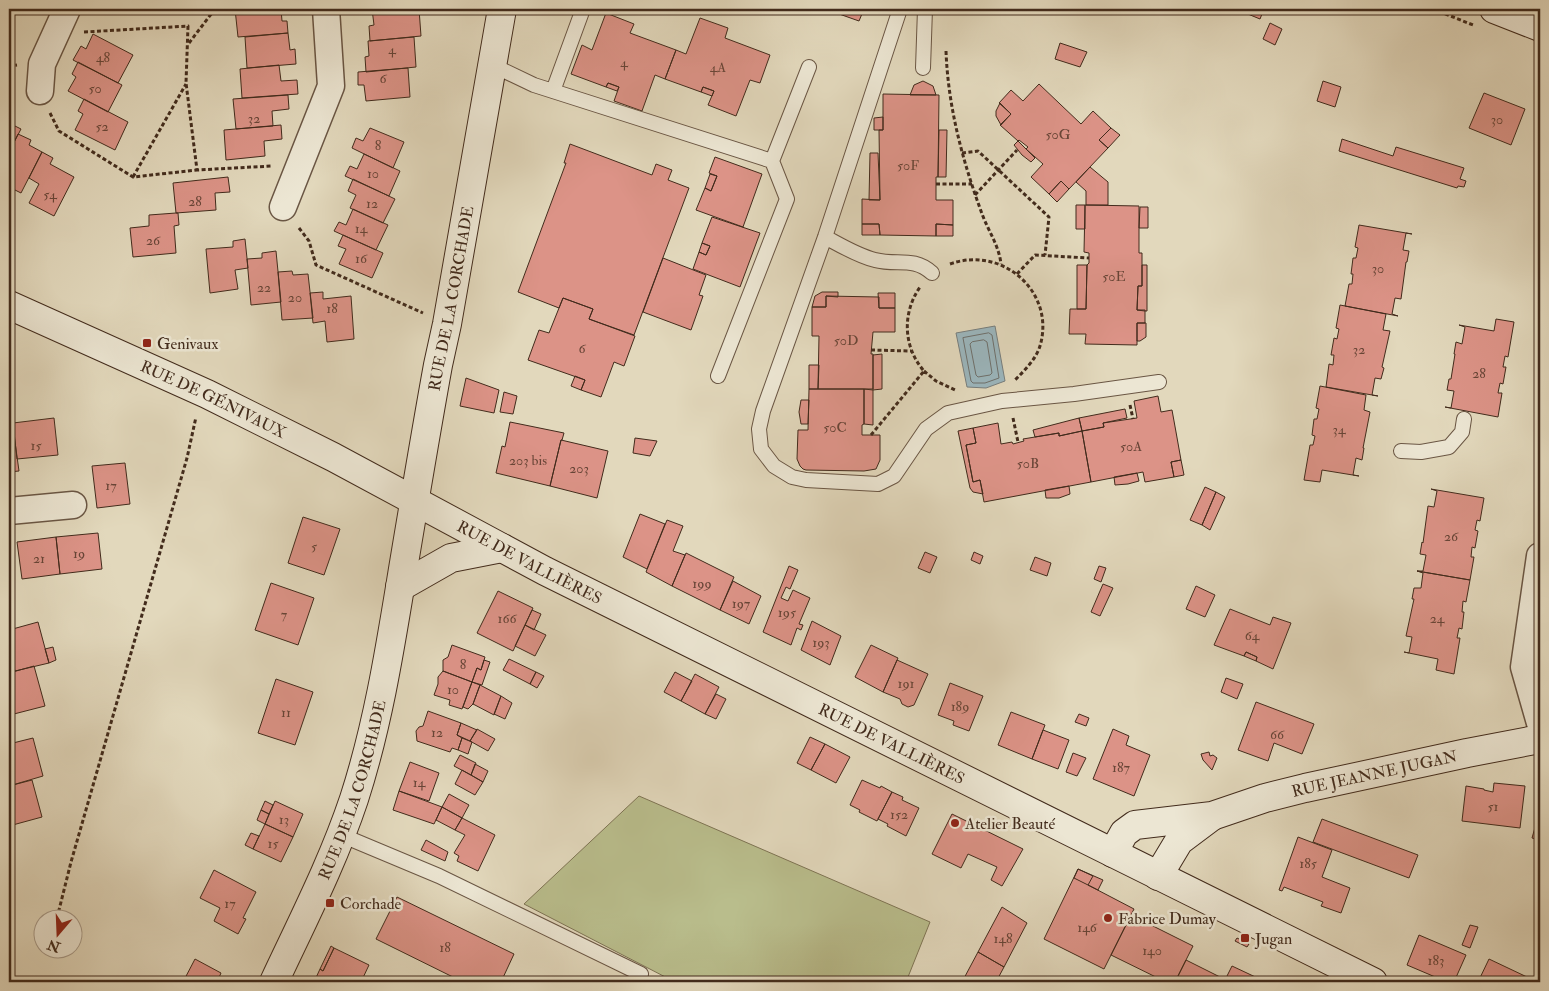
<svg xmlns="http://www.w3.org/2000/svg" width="1549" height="991" viewBox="0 0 1549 991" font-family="'IM FELL Double Pica',serif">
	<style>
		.green { fill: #b9bd8c; stroke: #7e7454 }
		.water { fill: #9bb6bd; stroke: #777e7d }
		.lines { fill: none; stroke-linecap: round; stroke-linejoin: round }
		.shore { stroke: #6e706c; stroke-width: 1 }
		.building { fill: #dc9387; stroke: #422b1c }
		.lane-casing { stroke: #6a5644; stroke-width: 16 }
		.street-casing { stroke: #6a5644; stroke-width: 29 }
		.secondary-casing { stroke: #422b1c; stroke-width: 30 }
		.path { stroke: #422b1c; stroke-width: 3; stroke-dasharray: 4 2.5; stroke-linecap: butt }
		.lane { stroke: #ece6d3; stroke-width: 14 }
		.street { stroke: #ece6d3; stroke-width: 26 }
		.secondary { stroke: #ece6d3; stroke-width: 28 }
		.poi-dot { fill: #8f2418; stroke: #ece6d3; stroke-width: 2 }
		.labels { text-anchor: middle; stroke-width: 5; stroke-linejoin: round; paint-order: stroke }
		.number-label { font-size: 14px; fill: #684537 }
		.street-label { font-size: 16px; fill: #422b1c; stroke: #ece6d3 }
		.poi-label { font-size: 16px; fill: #422b1c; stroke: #ece6d3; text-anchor: start }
	</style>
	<rect width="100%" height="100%" fill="#e2d8bc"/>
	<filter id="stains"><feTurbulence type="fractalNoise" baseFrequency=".004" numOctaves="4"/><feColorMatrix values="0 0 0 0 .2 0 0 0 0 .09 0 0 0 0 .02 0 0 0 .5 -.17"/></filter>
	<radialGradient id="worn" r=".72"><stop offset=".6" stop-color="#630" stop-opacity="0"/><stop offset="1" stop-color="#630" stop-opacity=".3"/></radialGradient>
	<path class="green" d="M639,796L930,922L906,982H675L524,904Z"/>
	<path class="water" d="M995,326L1005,381L986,388L967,387L956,333Z"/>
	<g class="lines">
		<path class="shore" d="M989,333L992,335L999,378L985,383H973L971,381L963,338Z
			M984,340L987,342L992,373L990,375L978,377L976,375L970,344L972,342Z"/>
	</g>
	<path class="building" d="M235,9H281L282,21H287L288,33L238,37Z
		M372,9H419L421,36L370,41L369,26L374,25Z
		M825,9H864L859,21Z
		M1244,9H1264L1260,19L1243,12Z
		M606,13L634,24L630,33L676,50L665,79L655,75L642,111L614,101L619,87L608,83L606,87L571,74L582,45L592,50Z
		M700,18L728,28L725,38L770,55L760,83L750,80L736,116L708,105L714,91L703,87L701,92L665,79L676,50L686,54Z
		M1270,23L1282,29L1275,45L1263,39Z
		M288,33L290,50L295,49L296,64L247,68L245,37Z
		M93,34L133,55L118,83L73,60L81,46L86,49Z
		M414,37L416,67L366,72L365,57L369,56L368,41Z
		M1060,43L1087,52L1080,67L1055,59Z
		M78,62L122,85L108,112L68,91L76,77L72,74Z
		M279,65L281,81L297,80L298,94L242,98L240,69Z
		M408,68L410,97L366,101L364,85H358V72Z
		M923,81L933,86L936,95H910L914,85Z
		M1323,81L1341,87L1335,107L1317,101Z
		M608,83L619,87L617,91L606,87Z
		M1039,84L1081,124L1093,111L1111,128L1099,140L1108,148L1069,189L1061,181L1049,194L1031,177L1043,164L1026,149L1028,147L1019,140L1018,141L1000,125L1011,114L999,103L1011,90L1023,101Z
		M703,87L714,91L712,96L701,92Z
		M1484,93L1525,109L1511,145L1469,128Z
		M883,94L939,95L938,177H936V200H953V225L936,224V236L880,235L879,224H862V199L880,200L879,130H883Z
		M288,95L289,109L272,111L273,126L236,129L233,99Z
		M84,99L128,122L115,150L75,130L83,114L78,111Z
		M1000,103L1011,114L1001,125L996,116V111Z
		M883,117V130H874V118Z
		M9,123L21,129L9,152Z
		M281,125L282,139L264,141L265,156L226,160L224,130Z
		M370,128L404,142L393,168L352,148L356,138L363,141Z
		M1111,128L1120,135L1108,148L1099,140Z
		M939,130H947L946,177H938Z
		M18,134L31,140L29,145L42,152L21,193L9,187V152Z
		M1342,139L1393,156L1396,147L1464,168L1460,179L1466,181L1464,187L1458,186L1457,188L1339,151Z
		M1018,141L1035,158L1031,162L1022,155L1014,145Z
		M570,144L652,175L656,164L672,170L668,180L689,188L634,335L589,319L593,309L563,298L559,308L518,292L566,163H564Z
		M42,152L53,158L50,164L74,177L54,216L29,203L39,184L29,178Z
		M870,153H878L880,200H869Z
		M364,154L400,171L389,196L345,176L350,166L357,169Z
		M715,157L762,174L743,227L696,210L705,188L711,191L717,176L709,173Z
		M1090,167L1108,182V205H1086V191L1076,182Z
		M710,174L717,176L711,191L705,188Z
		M228,177L230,192L215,193L216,210L176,213L173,183Z
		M353,179L395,199L383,223L350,208L356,195L348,191Z
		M1061,181L1069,189L1057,202L1049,194Z
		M1076,205H1085V229H1076Z
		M1085,205L1139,206V253H1142V286H1138L1137,310H1145V323H1137V345L1085,344L1086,334H1069L1070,309H1086L1087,265L1089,263V253L1084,252Z
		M1140,207H1148V228H1139Z
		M353,209L388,225L376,250L334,231L339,222L346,225Z
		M176,213H178L179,225L174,226L176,253L133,257L130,228L149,226V215Z
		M712,217L760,233L740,287L693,269L699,252L706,255L710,246L702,243Z
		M862,224H879L880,235H862Z
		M936,224L953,225V236H936Z
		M1359,225L1412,234L1406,233L1403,250L1409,251L1407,262H1406L1401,299L1395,298L1392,314L1398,316L1345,306L1349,284H1352L1353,274H1351L1353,258H1356L1358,248L1355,247Z
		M343,235L383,253L372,278L339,264L346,249L338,246Z
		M245,239L248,268L235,270L238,289L210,293L206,249L233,247V241Z
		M702,243L710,246L706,255L699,252Z
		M276,251L281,302L251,305L247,259L262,258V253Z
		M663,258L706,275L699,295L703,296L691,330L643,312Z
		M1077,265H1087L1086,309H1077Z
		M1142,265H1147V311H1145L1137,310L1138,286H1142Z
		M292,271L293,275L308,274L313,318L282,320L278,272Z
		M323,292V299L351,296L354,339L327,342L325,321L313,323L310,293Z
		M822,292H838V297L826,296V307H812L815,296Z
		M878,293H895V308H879Z
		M826,296L879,297V308H895V332H873L871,354H873V389H818L819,336H812V307H826Z
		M563,298L593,309L589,319L635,336L624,366L614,362L601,397L581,390L585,380L528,360L539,330L549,333Z
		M1340,305L1386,314L1383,330L1390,331L1382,367L1384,368L1381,379L1375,378L1372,395L1378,396L1326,387L1329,364L1333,365L1334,355H1331L1334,338L1337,339L1339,329L1336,328Z
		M1496,319L1514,322L1508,357L1505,356L1503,367H1506L1503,384L1500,383L1498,393H1502L1498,417L1445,407L1451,408L1454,391L1447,390L1449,379H1451L1455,354H1454L1456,342L1462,344L1465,327L1459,325L1494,331Z
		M1137,323H1146V337L1140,341H1137Z
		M882,354V389L873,390V355Z
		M809,365H819L818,389H809Z
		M575,376L585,380L581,390L571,386Z
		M466,378L499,390L494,413L460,406Z
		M1320,386L1366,395L1364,410L1370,412L1363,448H1364L1362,460L1356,458L1353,475L1359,476L1322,470L1320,482L1304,480L1310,445H1313L1315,436L1312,435L1314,419H1317L1319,409L1316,408Z
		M809,389H864V424L862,425V435H880V460L876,469L864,471L806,470L803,469L800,466L797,459L798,430H808Z
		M864,389L873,390V425L864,424Z
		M504,392L517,396L513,414L500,412Z
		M1158,396L1161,412L1172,410L1176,432L1181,460L1171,462L1174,477L1145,482L1143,472L1091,482L1082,431L1104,427L1103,423L1137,418L1134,401Z
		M801,400H809L808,424H801L799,412Z
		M1125,409L1127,418L1103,423L1104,427L1082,431L1079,418Z
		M54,418L58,455L17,459L13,423Z
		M1079,418L1082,431L1059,436V433L1035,437L1033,430Z
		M510,422L564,433L562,440H561L550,486L496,473L502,446L505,447Z
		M998,423L1001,444L1012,442L1013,444L1024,441L1023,439L1059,433V436L1082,431L1091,482L984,502L980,480L973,482L966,445L976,443L973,428Z
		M973,428L976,443L966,445L973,482L980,480L983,494L973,492L970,488L958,431Z
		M9,435H14L19,471L9,472Z
		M635,438L657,441L650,456L633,453Z
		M561,440L608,451L597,498L550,486Z
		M1181,460L1184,475L1174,477L1171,462Z
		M125,463L130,504L97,508L92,466Z
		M1137,473L1139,481L1128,484L1115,485L1114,477Z
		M1069,486L1070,494L1059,498H1046L1045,490Z
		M1205,487L1216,492L1202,525L1190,520Z
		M1431,489L1484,498L1480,521L1477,520L1475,530L1478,531L1475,548L1472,547L1471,557H1474L1470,580L1417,571H1423L1426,555L1420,554L1422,542L1423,543L1428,506L1434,507L1437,491Z
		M1216,492L1225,497L1210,530L1202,525Z
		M640,514L665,524L647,569L623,557Z
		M303,517L340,529L324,575L288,563Z
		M667,520L683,526L673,551L685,555L672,586L646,572Z
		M98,533L102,569L60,574L56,537Z
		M56,537L60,574L22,579L17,542Z
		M925,552L937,557L930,573L918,568Z
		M974,552L983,556L980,564L971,560Z
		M686,553L734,577L720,610L672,586Z
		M1035,557L1051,563L1047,576L1030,570Z
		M789,566L798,570L790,589L786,587L781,598L788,601L793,590L810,598L799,624L803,625L801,630L797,628L791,645L763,632Z
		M1099,566L1106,568L1101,582L1094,579Z
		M1417,571L1470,580L1466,602L1463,601L1462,612H1464L1462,629L1459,628L1457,638H1460L1454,674L1436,670L1438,659L1404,652L1409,653L1412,637L1406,636L1414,599H1412L1414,588H1421L1423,573Z
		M733,581L761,596L749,624L720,610Z
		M271,583L314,598L298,645L255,630Z
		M1103,584L1113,588L1100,616L1091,612Z
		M1196,586L1215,595L1205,617L1186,609Z
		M498,591L533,608L513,651L477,633Z
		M1230,609L1270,625L1273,617L1291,623L1273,669L1256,661L1257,657L1246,652L1244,656L1214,645Z
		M532,610L541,614L534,630L525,625Z
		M812,621L841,636L830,665L801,650Z
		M38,622L49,663L15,671L9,649V630Z
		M525,625L546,635L535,656L515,646Z
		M452,645L485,657L481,670L477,668L472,682L443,671V660L448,657Z
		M871,645L898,658L883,692L855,677Z
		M53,647L56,660L49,663L45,649Z
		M1246,652L1257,657L1256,661L1244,656Z
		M509,659L536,672L530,684L503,670Z
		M484,660L490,662L482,685L472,682L477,668L481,670Z
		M897,660L928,674L914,705L908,707L902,704L900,699L883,692Z
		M34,666L45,706L10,715L9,673Z
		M443,671L472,682L462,709L449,705L450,700L434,695L438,684V677Z
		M536,672L544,676L537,688L530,684Z
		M675,672L692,681L681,701L664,692Z
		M695,674L719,687L705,714L681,701Z
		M1226,678L1243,684L1237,699L1221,692Z
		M276,679L313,692L295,745L258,733Z
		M472,682L480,685L473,704L468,709L463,707Z
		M950,683L983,696L969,731L953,725L954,721L938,715Z
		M480,685L501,696L494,715L473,704Z
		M716,694L726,699L716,719L705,714Z
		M501,696L512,703L505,719L494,714Z
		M1256,702L1314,724L1302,754L1274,743L1268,761L1238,750Z
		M428,711L461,723L457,735L462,738L458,750L452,748L450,752L417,741L416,731L419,727L423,726Z
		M1011,712L1045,725L1032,759L998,745Z
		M1079,714L1089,718L1086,726L1075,722Z
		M461,723L477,730L470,741L457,735Z
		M477,729L495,739L488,751L470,741Z
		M1113,729L1129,736L1126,745L1150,755L1134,796L1093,779Z
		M1043,730L1069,740L1058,769L1032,759Z
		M810,737L825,744L811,770L797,763Z
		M33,738L43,776L9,786V744Z
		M462,738L472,742L468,754L458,750Z
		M825,744L850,757L836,783L811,770Z
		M1209,752L1210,756L1213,755L1217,758L1212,770L1203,760L1201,754Z
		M1073,753L1086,758L1077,776L1066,772Z
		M460,755L476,763L471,775L454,766Z
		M410,762L439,773L429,801L399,791Z
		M475,764L488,771L483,782L471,775Z
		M462,770L483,782L475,795L455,784Z
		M32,780L42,817L9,826V786Z
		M862,780L880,788L881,786L892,792L877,821L859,812L860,810L850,805Z
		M1494,783L1525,786L1520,828L1462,821L1466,786L1484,789V790L1493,792Z
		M399,791L442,807L434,824L393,810Z
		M892,792L903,797L902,800L919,808L906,836L887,826L888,824L878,819Z
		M449,794L469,805L462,818L442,807Z
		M265,801L273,805L269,814L261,810Z
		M275,801L303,814L293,837L265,824Z
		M442,807L462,818L455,830L436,820Z
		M261,810L269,814L265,824L257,820Z
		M1540,810V840L1532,838Z
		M952,814L1023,849L1002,886L991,880L997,867L968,854L961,868L932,854Z
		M462,818L495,835L478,871L457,861L459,856L454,853L465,835L455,830Z
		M1322,819L1418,855L1409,878L1313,842Z
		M265,824L293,837L281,862L253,849Z
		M251,833L259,836L253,849L245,845Z
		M1298,837L1332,850L1322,877L1350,888L1341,913L1321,906L1323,902L1284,887L1282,891L1279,890Z
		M426,840L448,852L445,861L421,850Z
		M1078,869L1093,876L1088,885L1134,909L1104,969L1044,939Z
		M1078,869L1103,880L1098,890L1074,878Z
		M214,870L256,892L243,918L246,919L238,934L214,921L220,908L200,898Z
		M397,897L514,954L501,982H463L376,939Z
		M1002,907L1027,923L1004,967L978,952Z
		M1131,915L1193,946L1175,982H1166L1111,955Z
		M1470,925L1478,927L1470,948L1462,945Z
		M1419,935L1466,955L1454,982H1447L1407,965Z
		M1237,938L1249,944L1247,947L1235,941Z
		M331,946L334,948L323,971L320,969Z
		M334,948L369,965L361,982H314L320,969L323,971Z
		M978,952L1004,967L996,982H962Z
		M195,959L221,973L217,982H183Z
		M1489,959L1527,977L1525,982H1478Z
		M1186,960L1226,980L1224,982H1175Z
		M1232,966L1266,982H1224Z"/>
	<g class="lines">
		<g class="lane-casing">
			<path id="lane" d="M900,9L825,237L763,411L759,429L761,449L774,466L792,477L806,480L878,484L894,476L926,429L948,413L1002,401L1074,394L1159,382
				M492,65L534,85L772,161L787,199L718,376
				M923,68L925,9
				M553,91L583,9
				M772,161L809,67
				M825,237C840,245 858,256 875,260C897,266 913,256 932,273
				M1401,451L1421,452L1449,447L1462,432L1464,419
				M341,835L439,876L641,974L637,982"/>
		</g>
		<g class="street-casing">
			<path id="street" d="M40,91L42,64L67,9
				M283,207L331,86L326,9
				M9,511L73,505
				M1540,556L1524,667L1540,723"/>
		</g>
		<g class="secondary-casing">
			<g id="secondary">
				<path d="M1494,9L1540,27"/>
				<path id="s1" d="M9,305L207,394L333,457L545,571L1373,982"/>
				<path d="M400,587L451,558L502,548"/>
				<path id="s2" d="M1113,853L1124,833L1135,825L1212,816L1265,798L1305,788L1467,753L1540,739"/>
				<path d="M1158,876L1179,841L1211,817"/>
				<path id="s3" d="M274,982C302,922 333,862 354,799C379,722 391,642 404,563C415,497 426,431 438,365L447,324L502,9"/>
			</g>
		</g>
		<path class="path" d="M1433,9L1473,25
			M84,32L188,26L186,83L197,170L272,166
			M189,43L215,9
			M946,51C948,106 962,159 981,211C987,229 999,245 1001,264
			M9,66L17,65
			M50,113L59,131L133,177L197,170
			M962,153L978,151L1049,217L1045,255
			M133,177L186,84
			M936,184H972
			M975,195L1017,150
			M299,228L309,241L316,265L423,313
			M950,264C1002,245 1056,292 1040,346C1036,359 1025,370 1015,380
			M1017,274L1035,255L1089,258
			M871,350L911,351
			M924,371L936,381L955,390
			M1130,405L1133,419
			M1013,418L1018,442
			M871,435L924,371C903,347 902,313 920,287
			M57,918L71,862L187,458L196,417"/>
		<use href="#lane" class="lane"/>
		<use href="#street" class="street"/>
		<use href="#secondary" class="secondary"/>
	</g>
	<g class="poi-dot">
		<rect x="142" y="338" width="10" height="10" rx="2.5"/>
		<circle cx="955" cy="823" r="5"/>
		<rect x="325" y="898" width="10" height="10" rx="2.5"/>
		<circle cx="1108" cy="918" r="5"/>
		<rect x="1240" y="933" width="10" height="10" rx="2.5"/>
	</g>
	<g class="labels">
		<g class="number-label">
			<text x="392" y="54">4</text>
			<text x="103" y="62">48</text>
			<text x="624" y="67">4</text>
			<text x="718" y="72">4A</text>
			<text x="383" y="83">6</text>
			<text x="95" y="93">50</text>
			<text x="254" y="123">32</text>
			<text x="1497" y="124">30</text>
			<text x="102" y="131">52</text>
			<text x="1058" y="139">50G</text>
			<text x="378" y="150">8</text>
			<text x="908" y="170">50F</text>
			<text x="373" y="178">10</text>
			<text x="50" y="199">54</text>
			<text x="195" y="206">28</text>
			<text x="372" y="208">12</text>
			<text x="361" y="233">14</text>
			<text x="153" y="245">26</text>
			<text x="361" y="263">16</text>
			<text x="1378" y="273">30</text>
			<text x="1114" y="281">50E</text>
			<text x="264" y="292">22</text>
			<text x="295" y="302">20</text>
			<text x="332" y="313">18</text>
			<text x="846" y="345">50D</text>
			<text x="582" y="353">6</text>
			<text x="1359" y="354">32</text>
			<text x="1479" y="378">28</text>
			<text x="835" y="432">50C</text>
			<text x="1339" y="434">34</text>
			<text x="36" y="450">15</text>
			<text x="1131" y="451">50A</text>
			<text x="528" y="465">203 bis</text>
			<text x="1028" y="468">50B</text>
			<text x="579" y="473">203</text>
			<text x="111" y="490">17</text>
			<text x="1451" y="541">26</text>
			<text x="314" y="551">5</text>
			<text x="79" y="558">19</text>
			<text x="39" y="563">21</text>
			<text x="702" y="588">199</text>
			<text x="741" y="608">197</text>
			<text x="787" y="617">195</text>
			<text x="284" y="619">7</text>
			<text x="507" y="623">166</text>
			<text x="1437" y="623">24</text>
			<text x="1252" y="640">64</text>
			<text x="821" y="647">193</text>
			<text x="463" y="669">8</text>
			<text x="906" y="688">191</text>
			<text x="453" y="694">10</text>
			<text x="960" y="711">189</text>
			<text x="286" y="717">11</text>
			<text x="437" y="737">12</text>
			<text x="1277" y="739">66</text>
			<text x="1121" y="772">187</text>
			<text x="419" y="787">14</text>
			<text x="1493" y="811">51</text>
			<text x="899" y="819">152</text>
			<text x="284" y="824">13</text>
			<text x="273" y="848">15</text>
			<text x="1308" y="868">185</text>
			<text x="230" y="908">17</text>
			<text x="1087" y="932">146</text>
			<text x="1003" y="943">148</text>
			<text x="445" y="952">18</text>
			<text x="1152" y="955">140</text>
			<text x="1436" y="965">183</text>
		</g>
		<g class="street-label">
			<text dy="6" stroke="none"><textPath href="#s3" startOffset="710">RUE DE LA CORCHADE</textPath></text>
			<text dy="6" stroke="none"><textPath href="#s1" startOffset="225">RUE DE GÉNIVAUX</textPath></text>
			<text dy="6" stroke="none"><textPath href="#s1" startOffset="581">RUE DE VALLIÈRES</textPath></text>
			<text dy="6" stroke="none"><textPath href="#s1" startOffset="986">RUE DE VALLIÈRES</textPath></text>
			<text dy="6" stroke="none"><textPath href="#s2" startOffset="282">RUE JEANNE JUGAN</textPath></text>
			<text dy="6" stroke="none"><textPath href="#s3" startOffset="208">RUE DE LA CORCHADE</textPath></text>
		</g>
		<g class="poi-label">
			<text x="157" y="349">Genivaux</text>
			<text x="965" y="829">Atelier Beauté</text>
			<text x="340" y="909">Corchade</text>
			<text x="1118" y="924">Fabrice Dumay</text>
			<text x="1255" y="944">Jugan</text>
		</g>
	</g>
	<rect width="1549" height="991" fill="none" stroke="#e2d8bc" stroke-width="30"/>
	<rect x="10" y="10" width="1529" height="971" fill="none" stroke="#422b1c" stroke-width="2.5"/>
	<rect x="15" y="15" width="1519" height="961" fill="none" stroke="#422b1c"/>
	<g transform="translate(58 934) rotate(199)"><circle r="24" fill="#ece6d3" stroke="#a89b8a"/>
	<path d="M0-4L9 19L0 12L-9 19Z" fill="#8f2418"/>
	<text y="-8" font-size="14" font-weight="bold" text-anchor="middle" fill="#422b1c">N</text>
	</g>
	<rect width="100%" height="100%" filter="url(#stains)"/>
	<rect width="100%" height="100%" fill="url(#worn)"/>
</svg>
